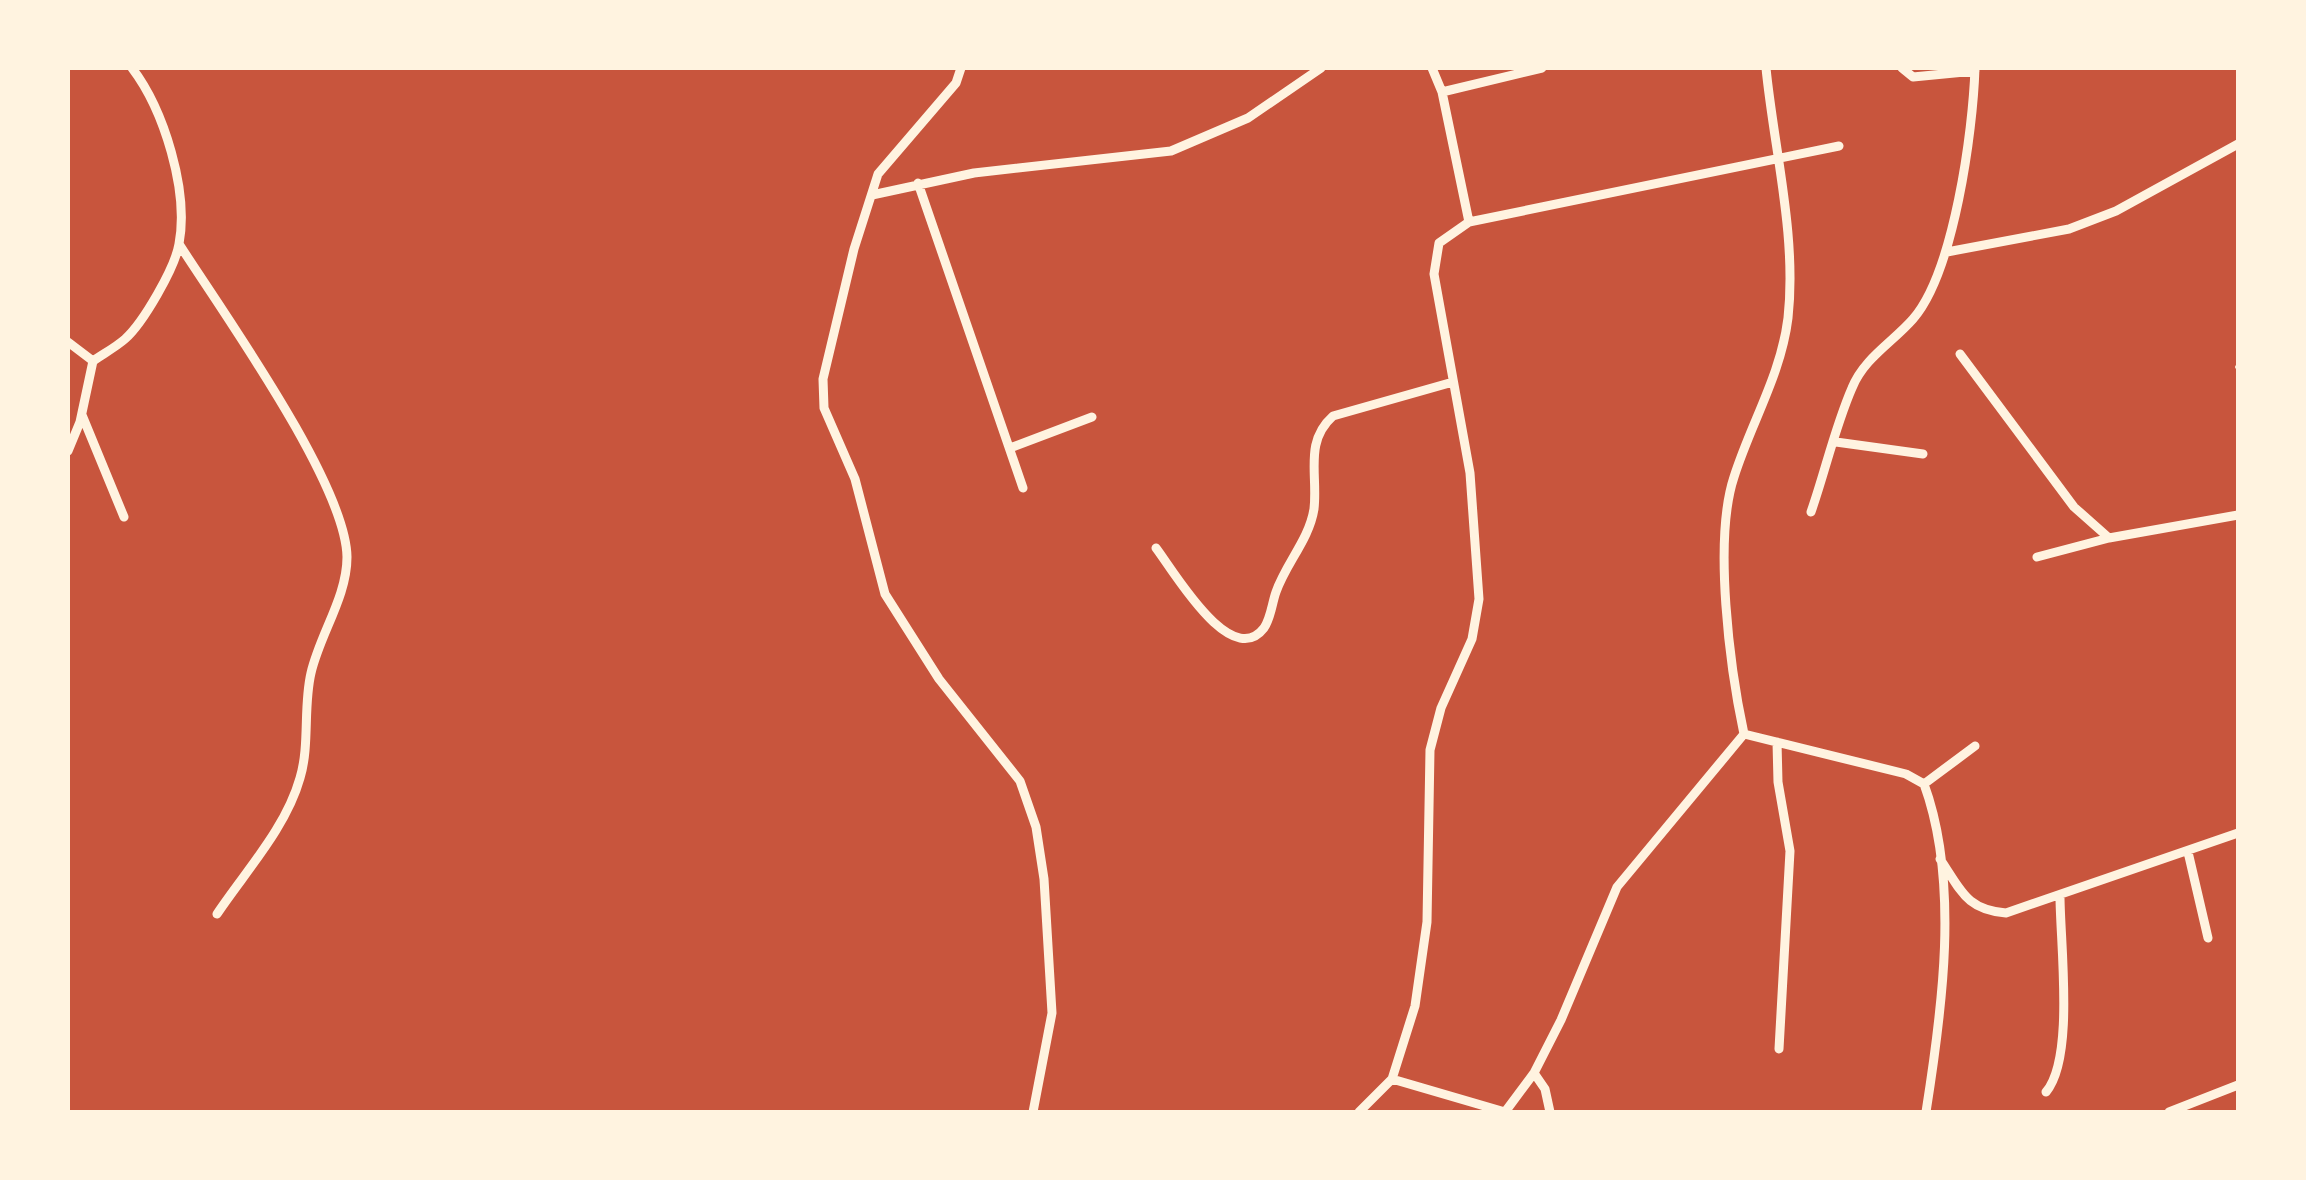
<svg xmlns="http://www.w3.org/2000/svg" width="2306" height="1180" viewBox="0 0 2306 1180" font-family="Lato,sans-serif">
	<style>
		.lines { fill: none; stroke-linecap: round; stroke-linejoin: round }
		.service { stroke: #fff3e0; stroke-width: 4 }
		.minor { stroke: #fff3e0; stroke-width: 9 }
	</style>
	<rect width="100%" height="100%" fill="#c8553d"/>
	<g class="lines">
		<path class="service" d="M2237,367H2238"/>
		<path class="minor" d="M961,68L956,83L878,174L854,249L823,379L824,408L855,479L885,594L939,679L1020,781L1036,827L1044,879L1052,1013L1033,1112
			M1432,68L1442,92L1469,222
			M1902,68L1913,77L1975,71
			M1442,92L1542,68
			M918,183L1023,488
			M872,195L974,173L1171,151L1248,118L1321,68
			M179,244C222,311 346,484 347,557C347,597 320,634 311,673C303,707 310,745 300,778C286,828 245,872 217,914
			M1947,252L2069,229L2116,211L2238,144
			M68,342L93,361
			M1960,354L2074,507L2109,538
			M93,361C103,354 116,347 125,339C143,323 175,268 179,244C189,191 164,110 132,68
			M82,415L124,517
			M1836,442L1923,454
			M1010,448L1092,417
			M68,451L80,422L93,361
			M1811,512C1825,472 1835,427 1852,388C1864,358 1893,342 1913,319C1954,272 1973,131 1975,68
			M1156,548C1173,570 1231,671 1264,628C1271,618 1272,603 1276,592C1286,563 1309,540 1314,509C1318,474 1304,442 1333,416L1453,382
			M2037,557L2109,538L2238,515
			M1744,734C1730,669 1713,540 1734,477C1751,423 1781,375 1788,318C1797,236 1774,149 1766,68
			M1744,734L1906,774L1924,784C1960,882 1942,1011 1926,1112
			M1777,742L1778,782L1790,851L1779,1049
			M1924,784L1975,746
			M2188,852L2208,938
			M1940,859C1961,890 1966,910 2006,913L2238,833
			M1534,1073L1545,1089L1550,1112
			M1392,1079L1505,1112L1534,1073L1561,1020L1617,887L1744,734
			M2046,1092C2075,1058 2060,943 2060,896
			M1359,1112L1392,1079L1415,1006L1427,922L1430,750L1441,708L1472,639L1479,599L1470,473L1434,274L1439,243L1469,222L1839,146
			M2169,1112L2238,1085"/>
	</g>
	<rect width="2306" height="1180" fill="none" stroke="#fff3e0" stroke-width="140"/>
</svg>
